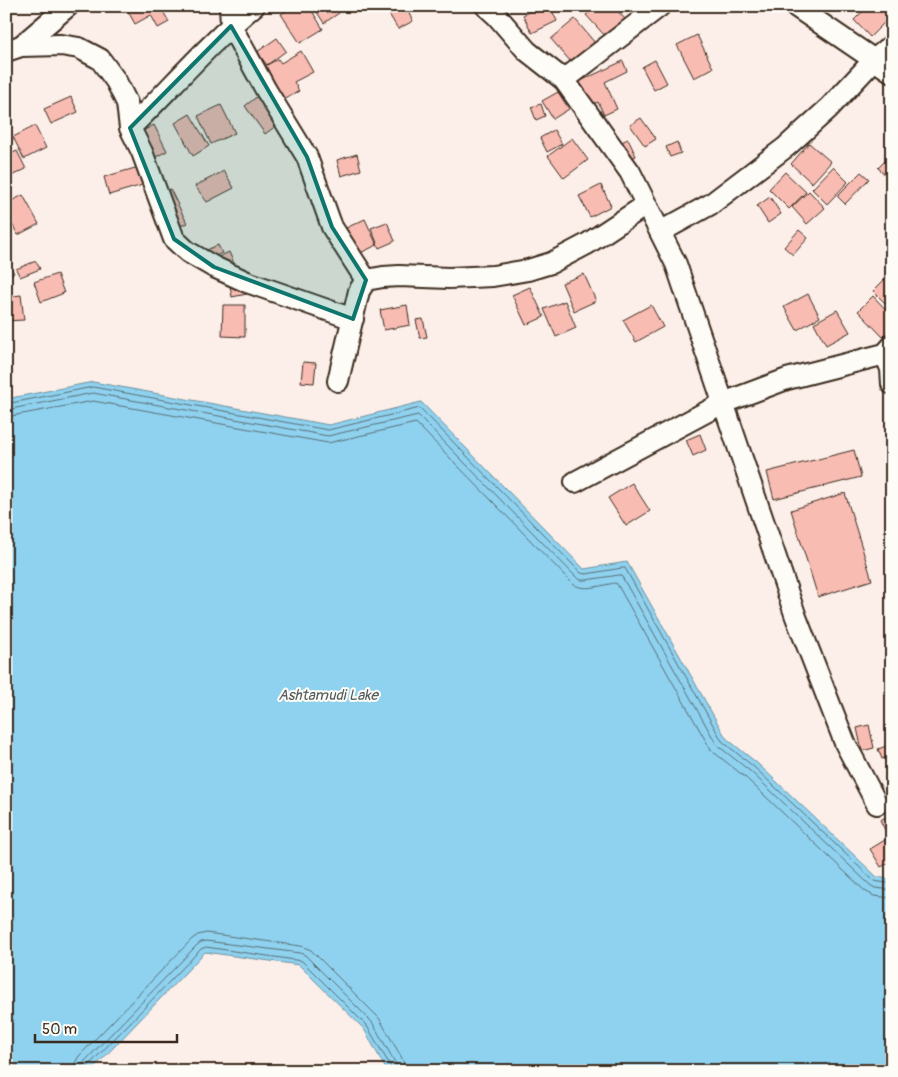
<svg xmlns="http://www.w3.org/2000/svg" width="898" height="1077" viewBox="0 0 898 1077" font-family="Pangolin,sans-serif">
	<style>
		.water { fill: #8ed2f0; stroke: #6d8f9c }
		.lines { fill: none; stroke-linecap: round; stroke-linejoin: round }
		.shore { stroke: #5c6d72; stroke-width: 1 }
		.building { fill: #f8bcb3; stroke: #3b2a1e }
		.minor-casing { stroke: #3b2a1e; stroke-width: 24 }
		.minor { stroke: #fdfcf7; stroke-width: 20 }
		.marked { fill: #0f766e; fill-opacity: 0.2; stroke: #0f766e; stroke-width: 4; stroke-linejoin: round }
		.labels { text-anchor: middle; stroke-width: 4; stroke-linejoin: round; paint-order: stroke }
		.water-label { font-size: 15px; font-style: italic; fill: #545c5d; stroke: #fdfcf7 }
	</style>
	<rect width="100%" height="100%" fill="#fcefe9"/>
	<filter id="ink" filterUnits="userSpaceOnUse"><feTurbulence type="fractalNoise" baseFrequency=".02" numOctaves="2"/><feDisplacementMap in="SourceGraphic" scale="10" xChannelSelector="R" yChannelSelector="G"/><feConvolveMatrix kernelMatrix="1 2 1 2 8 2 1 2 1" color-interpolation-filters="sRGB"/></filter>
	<g filter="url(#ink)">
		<path class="water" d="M93,382L329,425L421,402L584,569L627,562L726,738L757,763L877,877L892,879V1071H387L364,1029L299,965L205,952L91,1071H6V399Z"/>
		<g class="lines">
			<path class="shore" d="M6,404L93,387L328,430L420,408L581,573L586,574L622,568H625L722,741L754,767L874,881L892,884
				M6,410L93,393L328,436L418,415L577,578L581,580H586L619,575H621L717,745L750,771L870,885L875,888L892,890
				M6,417L93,401L328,443L416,423L573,584C585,592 601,585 615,583L617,584L711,750L745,777L865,891L874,896L892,898
				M74,1071L75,1063L79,1056L192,939L198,935L206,933L301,946L311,950L379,1018L403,1060L405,1071
				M81,1071L82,1065L85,1061L197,945L201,942L206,941L300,953L305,955L372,1022L396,1064L398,1071
				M87,1071L89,1065L201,949L206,947L302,961L367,1026L391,1067V1071"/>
		</g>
		<path class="building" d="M125,6H160L169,22L158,28L151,15L135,24Z
			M294,6H309L323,29L300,43L281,14Z
			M313,6H335L339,13L324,23Z
			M391,6H405L413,21L398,29L386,9Z
			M540,6H550L557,21L532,33L523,15Z
			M597,6H613L625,19L606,37L586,15Z
			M868,6H892V19L887,24L885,22L870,37L854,20Z
			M575,19L595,43L571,62L551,39Z
			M697,35L713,68L694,78L677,45Z
			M277,38L286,51L267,65L257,52Z
			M301,51L313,72L294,82L299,91L284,100L265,66L278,59L281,63Z
			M655,60L667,83L654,90L642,67Z
			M623,61L627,71L605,82L617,109L604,115L598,102L583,109L572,85Z
			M558,92L569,109L553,119L542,101Z
			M259,95L280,123L265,134L245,106Z
			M71,97L78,112L51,124L44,109Z
			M541,104L545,116L536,120L531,107Z
			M221,105L235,133L211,144L198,116Z
			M190,114L209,146L193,156L175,123Z
			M641,118L656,139L645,146L630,125Z
			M154,125L167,151L150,160L137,134Z
			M35,126L46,148L24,159L13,137Z
			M554,130L562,144L547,152L540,138Z
			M572,138L588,160L564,178L548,156Z
			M628,139L636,156L623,162L615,145Z
			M677,142L681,153L670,157L666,147Z
			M809,143L831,162L812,183L791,164Z
			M17,151L26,169L9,177L6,171V156Z
			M357,154L361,170L341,176L337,160Z
			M890,156L892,157V181L878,168Z
			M142,166L146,184L109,195L104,177Z
			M833,167L848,182L827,204L812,189Z
			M224,171L234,188L207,202L195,186Z
			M785,172L806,192L789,209L769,189Z
			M861,172L869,179L845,204L837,196Z
			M601,185L611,206L590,217L579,196Z
			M170,189L187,223L167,232L150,199Z
			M809,191L825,208L807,224L792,207Z
			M23,195L39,224L18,235L6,213V204Z
			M770,197L781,214L768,223L757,206Z
			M365,219L377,245L356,255L344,229Z
			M387,222L395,241L379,248L371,228Z
			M799,230L808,238L793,255L784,247Z
			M218,245L222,253L206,261L202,252Z
			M229,252L236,268L208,262Z
			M6,259L14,273L6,277Z
			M36,261L40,269L20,277L16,269Z
			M242,272L247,294L232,297L228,275Z
			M892,272V310L873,291Z
			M57,274L64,293L41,302L34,282Z
			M584,274L596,301L574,311L562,283Z
			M530,287L544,317L526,325L512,295Z
			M808,294L820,317L797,330L784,307Z
			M21,295L24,320L6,321V297Z
			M873,296L892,316V329L883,337L858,311Z
			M565,301L576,328L556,337L544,309Z
			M223,305H245V337L222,336Z
			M407,305L410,325L384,330L380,310Z
			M651,305L663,327L636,342L623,320Z
			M837,310L850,332L826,345L814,323Z
			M423,319L427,337L420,338L416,320Z
			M303,362L316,363L314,383L301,382Z
			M700,434L706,450L693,456L686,440Z
			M854,450L861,477L774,499L767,472Z
			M632,483L650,511L626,526L608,498Z
			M845,493L872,580L818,597L791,510Z
			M869,725L874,748L862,751L857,728Z
			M892,744V756L882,759L878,749Z
			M892,814V827L885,830L880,820Z
			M890,837L892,840V861L881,867L870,849Z
			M251,1064L254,1071H241Z"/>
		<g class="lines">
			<g class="minor-casing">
				<path id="minor" d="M230,6L231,26L266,90L307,157L332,227L366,280
					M486,6L496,15L527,51L564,80L630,172L676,264L796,617L845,743L877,804
					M795,6L892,72
					M21,46L68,6
					M6,51L21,46L61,45L79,48L100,59L116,81L127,103L130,128L142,152L174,239L188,252L214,267L247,282L353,319
					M564,80L660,6
					M130,128C172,87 209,43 254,6
					M660,232L711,204L786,147L829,108L874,60L892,45
					M885,354L891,369L892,384
					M338,381L359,291L366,280L383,277L399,276L449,278L493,276L528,270L551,263L587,244L646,205
					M575,482L723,403L787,379L885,354L892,346"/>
			</g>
			<use href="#minor" class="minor"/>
		</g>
	</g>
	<path class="marked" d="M231,26L307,157L332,227L366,280L353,319L214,267L174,239L130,128Z"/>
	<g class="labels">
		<g class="water-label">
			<text x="328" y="700">Ashtamudi Lake</text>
		</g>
	</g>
	<rect width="898" height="1077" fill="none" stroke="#fdfcf7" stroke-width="25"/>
	<rect x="12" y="12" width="873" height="1052" fill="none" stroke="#3b2a1e" stroke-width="2" filter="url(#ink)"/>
	<path d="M35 1034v8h142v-8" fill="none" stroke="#3b2a1e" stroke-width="2.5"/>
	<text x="42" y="1034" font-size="15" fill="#3b2a1e" stroke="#fdfcf7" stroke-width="4" paint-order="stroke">50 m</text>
</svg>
